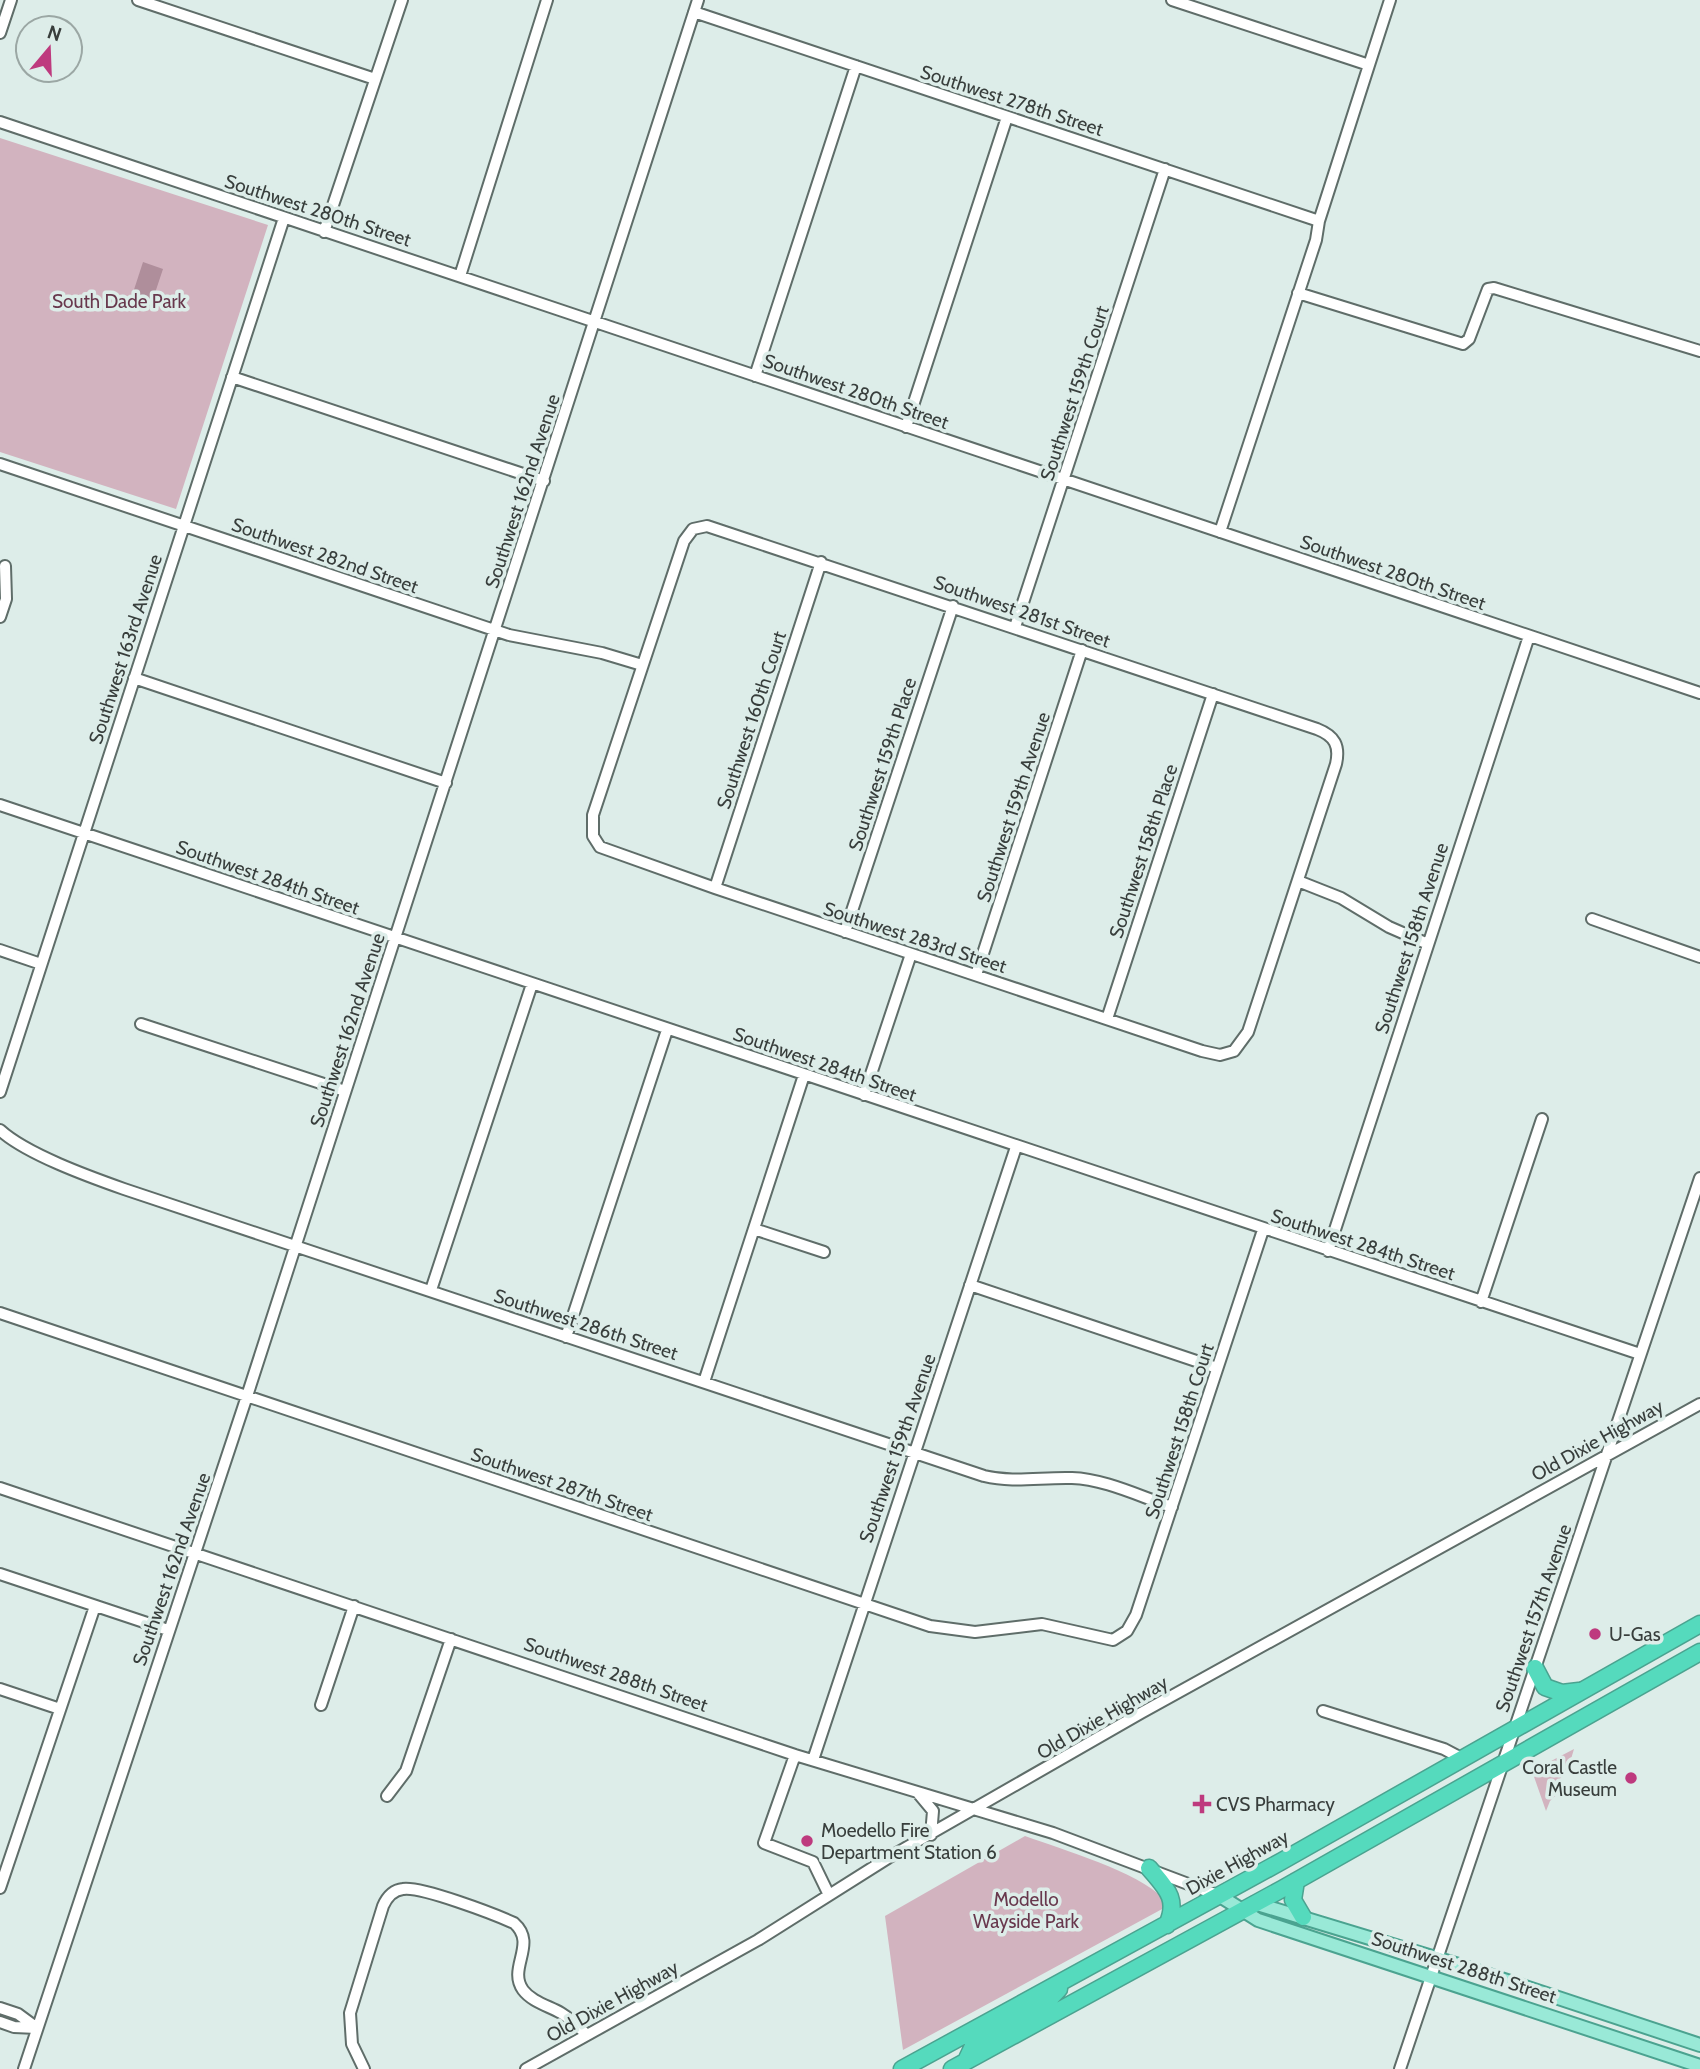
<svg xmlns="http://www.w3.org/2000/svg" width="1700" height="2069" viewBox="0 0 1700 2069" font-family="Cabin,sans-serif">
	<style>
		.green { fill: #d2b3bf }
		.water { fill: #af8e9b }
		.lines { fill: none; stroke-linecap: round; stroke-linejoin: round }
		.minor-casing { stroke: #5f6d69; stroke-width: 14 }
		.major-casing { stroke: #4ba390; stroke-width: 16 }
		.highway-casing { stroke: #4ba390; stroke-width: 19 }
		.minor { stroke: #fff; stroke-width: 10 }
		.major { stroke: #99e9d7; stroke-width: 12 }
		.highway { stroke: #55dabd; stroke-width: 16 }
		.poi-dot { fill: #be3a7e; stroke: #ddede9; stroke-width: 2.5 }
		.labels { text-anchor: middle; stroke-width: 7; stroke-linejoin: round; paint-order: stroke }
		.street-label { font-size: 19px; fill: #383e3c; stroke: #ddede9 }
		.park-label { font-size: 19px; fill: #68384d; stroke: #ddede9 }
		.poi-label { font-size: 19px; fill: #383e3c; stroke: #ddede9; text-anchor: start }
	</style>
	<rect width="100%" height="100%" fill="#ddede9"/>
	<path class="green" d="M0,138L268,225L176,509L0,452Z
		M1574,1749L1568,1769L1559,1780L1560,1791L1550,1801L1546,1811L1532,1771Z
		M1025,1836C1063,1850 1137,1871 1164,1899V1908L903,2050L885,1916Z"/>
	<path class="water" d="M143,262L163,269L150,308L130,302Z"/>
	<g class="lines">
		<g class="minor-casing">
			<path id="minor" d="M138,0L375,79
				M1172,0L1369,65L1390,0
				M694,12L1319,221
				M0,33L11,0
				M0,122L1700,693
				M324,232L402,0
				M460,276L547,0
				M1298,293L1463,344L1469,339L1488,289L1494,288L1700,351
				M755,376L856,66
				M232,377L544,481
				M906,427L1007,117
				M0,464L509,635L602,653L642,665
				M707,526L1317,729C1335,736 1340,746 1336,764L1248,1032L1234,1051L1220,1055L1202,1051L715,888L600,847L593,836V815L684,541L693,529Z
				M1220,532L1316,240L1319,221L1369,65
				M0,617L6,599L5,566
				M1015,627L1165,169
				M134,678L446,783
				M0,805L1640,1354
				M1298,881L1341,898L1389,927L1428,944
				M715,888L821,562
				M1592,919L1700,957
				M845,932L953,606
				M0,950L41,964
				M976,975L1082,650
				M1107,1019L1213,694
				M141,1024L345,1091
				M0,1092L284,218
				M864,1095L911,954
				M0,1130C26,1154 90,1177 124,1189L984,1476C1014,1483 1041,1477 1072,1478C1105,1479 1141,1497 1172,1507
				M754,1229L824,1252
				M1328,1251L1529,636
				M970,1285L1217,1368
				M431,1290L532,984
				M1481,1302L1542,1119
				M0,1313L930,1626L975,1632L1042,1624L1113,1640L1127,1631L1136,1615L1263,1230
				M566,1337L667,1030
				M704,1382L804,1075
				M0,1488L795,1755L1053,1833L1220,1896
				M0,1574L168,1630
				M0,1689L60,1709
				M321,1705L354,1606
				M1323,1711L1444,1749L1463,1759
				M795,1755L764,1843L813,1862L829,1895
				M813,1760L1016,1147
				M918,1793L933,1811L931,1835
				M387,1796L406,1771L451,1639
				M0,1888L95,1606
				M0,2008L18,2014L37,2028
				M0,2022L14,2027L37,2028
				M24,2069L247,1396L698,0
				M364,2069L352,2044L350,2013L383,1906C387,1897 393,1890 403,1889C421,1886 494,1914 514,1923C538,1944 507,1968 523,1990C532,2002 549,2006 561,2013C571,2019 579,2027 587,2035
				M526,2069L758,1940L888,1858L1141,1713L1700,1404
				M1400,2069L1700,1178"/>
		</g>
		<g class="major-casing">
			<path id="major" d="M1220,1896L1258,1920L1700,2066
				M1254,1903L1465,1967L1700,2045"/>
		</g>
		<g class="highway-casing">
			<path id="highway" d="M1535,1668L1545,1687L1562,1693L1579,1691
				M1149,1868C1166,1888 1179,1899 1167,1925
				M1296,1881L1293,1900L1303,1917
				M966,2061L974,2044L1038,2011L1059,1989
				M902,2069L1282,1861L1700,1624
				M952,2069L1282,1889L1700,1652"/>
		</g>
		<use href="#minor" class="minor"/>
		<use href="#major" class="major"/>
		<use href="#highway" class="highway"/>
	</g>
	<g class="poi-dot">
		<circle cx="1595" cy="1634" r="7"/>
		<circle cx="1631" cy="1778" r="7"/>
		<path d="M1198.5 1793.5h7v7h7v7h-7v7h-7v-7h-7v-7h7z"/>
		<circle cx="807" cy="1841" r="7"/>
	</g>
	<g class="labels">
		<g class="street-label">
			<text transform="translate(1012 100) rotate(18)" y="7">Southwest 278th Street</text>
			<text transform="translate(318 210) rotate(18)" y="7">Southwest 280th Street</text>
			<text transform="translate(856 391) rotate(19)" y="7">Southwest 280th Street</text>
			<text transform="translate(1074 393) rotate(-72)" y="7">Southwest 159th Court</text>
			<text transform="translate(522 491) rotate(-72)" y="7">Southwest 162nd Avenue</text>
			<text transform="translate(325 555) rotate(19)" y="7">Southwest 282nd Street</text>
			<text transform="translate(1393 572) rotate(19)" y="7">Southwest 280th Street</text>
			<text transform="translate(1022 611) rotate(19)" y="7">Southwest 281st Street</text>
			<text transform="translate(125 649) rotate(-72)" y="7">Southwest 163rd Avenue</text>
			<text transform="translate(751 720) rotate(-72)" y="7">Southwest 160th Court</text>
			<text transform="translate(882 764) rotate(-72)" y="7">Southwest 159th Place</text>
			<text transform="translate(1013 807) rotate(-72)" y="7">Southwest 159th Avenue</text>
			<text transform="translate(1143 851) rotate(-72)" y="7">Southwest 158th Place</text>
			<text transform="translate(268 877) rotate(19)" y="7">Southwest 284th Street</text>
			<text transform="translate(915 937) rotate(18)" y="7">Southwest 283rd Street</text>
			<text transform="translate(1411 938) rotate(-72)" y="7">Southwest 158th Avenue</text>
			<text transform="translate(347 1030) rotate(-72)" y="7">Southwest 162nd Avenue</text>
			<text transform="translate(825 1064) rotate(19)" y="7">Southwest 284th Street</text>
			<text transform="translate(1363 1244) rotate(18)" y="7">Southwest 284th Street</text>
			<text transform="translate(586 1324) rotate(18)" y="7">Southwest 286th Street</text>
			<text transform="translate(1179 1431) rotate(-72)" y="7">Southwest 158th Court</text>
			<text transform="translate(1597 1440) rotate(-29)" y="7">Old Dixie Highway</text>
			<text transform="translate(897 1448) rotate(-71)" y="7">Southwest 159th Avenue</text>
			<text transform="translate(562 1484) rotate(19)" y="7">Southwest 287th Street</text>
			<text transform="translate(171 1569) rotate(-71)" y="7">Southwest 162nd Avenue</text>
			<text transform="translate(1533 1618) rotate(-71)" y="7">Southwest 157th Avenue</text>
			<text transform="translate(616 1674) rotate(19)" y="7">Southwest 288th Street</text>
			<text transform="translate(1102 1717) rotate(-30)" y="7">Old Dixie Highway</text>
			<text transform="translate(1237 1862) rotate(-29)" y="7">Dixie Highway</text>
			<text transform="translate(1464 1967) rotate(18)" y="7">Southwest 288th Street</text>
			<text transform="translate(612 2001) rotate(-29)" y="7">Old Dixie Highway</text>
		</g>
		<g class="park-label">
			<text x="119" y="308">South Dade Park</text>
			<text x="1026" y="1906">Modello<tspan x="1026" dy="22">Wayside Park</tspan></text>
		</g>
		<g class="poi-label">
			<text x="1609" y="1641">U-Gas</text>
			<text x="1617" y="1774" text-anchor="end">Coral Castle<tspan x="1617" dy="22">Museum</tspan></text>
			<text x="1216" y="1811">CVS Pharmacy</text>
			<text x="821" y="1837">Moedello Fire<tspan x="821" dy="22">Department Station 6</tspan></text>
		</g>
	</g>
	<g transform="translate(49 49) rotate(19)"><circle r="33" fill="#ddede9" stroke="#9ba7a4" stroke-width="2"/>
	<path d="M0-5L12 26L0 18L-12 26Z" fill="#be3a7e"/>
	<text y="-10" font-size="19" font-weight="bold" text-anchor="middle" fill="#383e3c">N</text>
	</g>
</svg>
